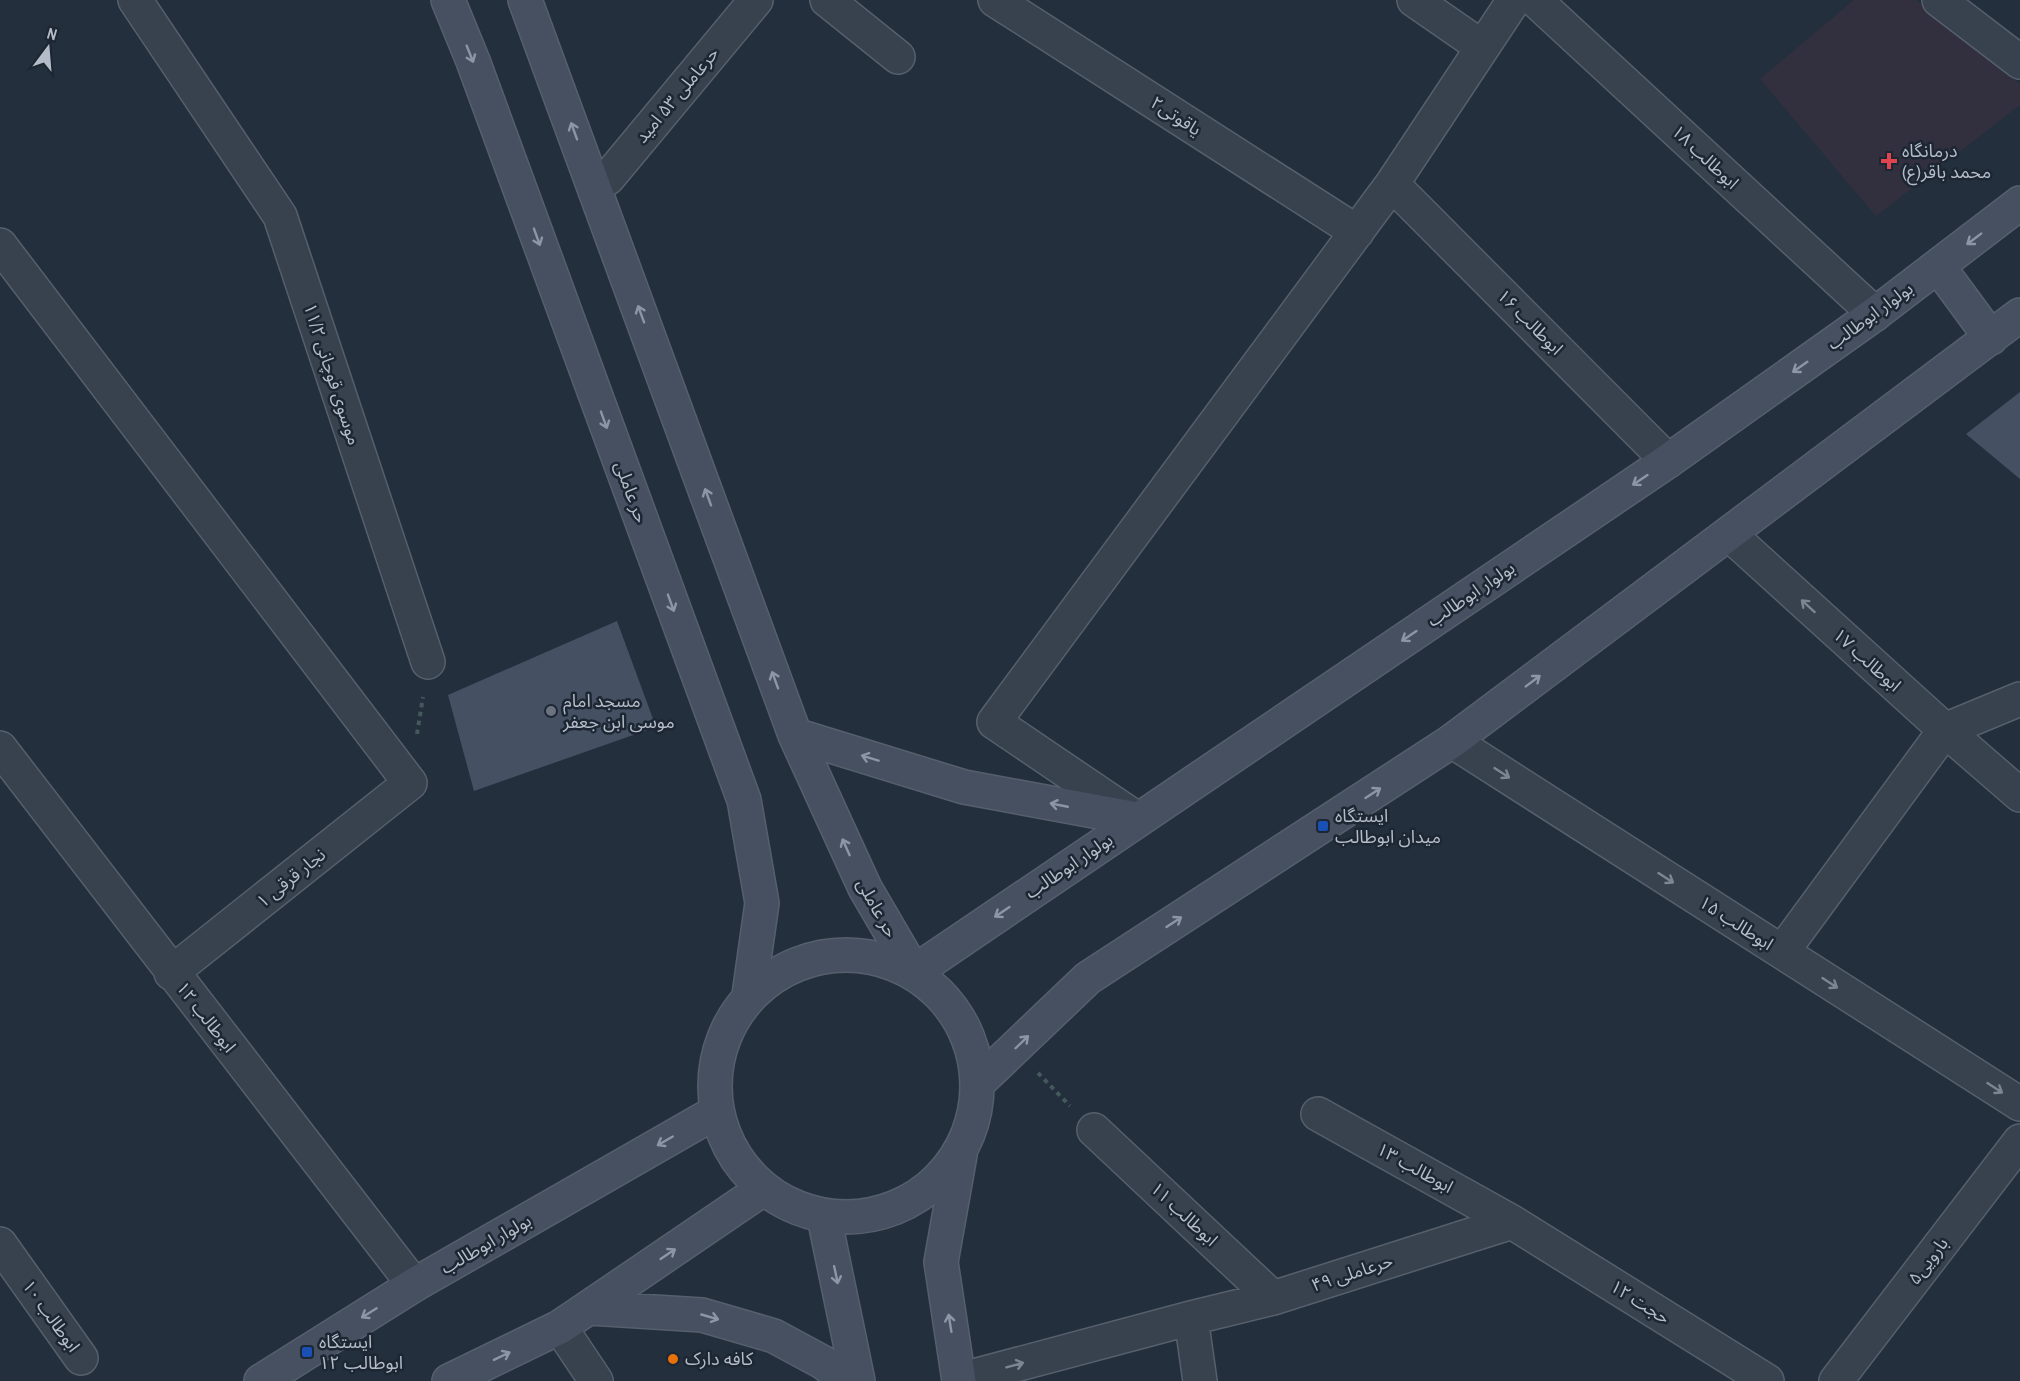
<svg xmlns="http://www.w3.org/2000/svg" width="2020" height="1381" viewBox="0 0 2020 1381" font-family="'Archivo Narrow','Noto Sans Arabic',sans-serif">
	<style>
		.medical { fill: #32303f }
		.building { fill: #455162 }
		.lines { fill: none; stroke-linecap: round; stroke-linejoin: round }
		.street-casing { stroke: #565f6c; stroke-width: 36 }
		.secondary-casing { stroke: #565f6c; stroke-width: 36 }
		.path { stroke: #44595c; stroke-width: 4; stroke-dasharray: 4.5 4.5; stroke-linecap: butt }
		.street { stroke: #38414e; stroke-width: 33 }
		.secondary { stroke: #465061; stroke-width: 33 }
		.oneway { stroke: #8e96a5 }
		.oneway2 { stroke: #7c8592 }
		.health-dot { fill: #e0444e; stroke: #1d2633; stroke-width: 2 }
		.worship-dot { fill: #6b7280; stroke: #1d2633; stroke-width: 2 }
		.transit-dot { fill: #1a4fb4; stroke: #1d2633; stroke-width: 2 }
		.food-dot { fill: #e8710a; stroke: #1d2633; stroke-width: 2 }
		.labels { text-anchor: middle; stroke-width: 5; stroke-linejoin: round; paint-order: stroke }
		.street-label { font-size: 18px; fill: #b4bcc9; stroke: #1d2633 }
		.poi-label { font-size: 18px; fill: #b4bcc9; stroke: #1d2633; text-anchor: start }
	</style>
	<rect width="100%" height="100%" fill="#242f3e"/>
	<path class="medical" d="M1854,0H1916L2020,84V105L1876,216L1760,79Z"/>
	<path class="building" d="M2020,392V479L1966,434Z
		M617,621L656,727L474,791L448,695Z"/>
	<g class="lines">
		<g class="street-casing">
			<path id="street" d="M135,0L280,216L428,662
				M827,0L898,57
				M995,0L1357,232
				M1414,0L1482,47
				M1535,0L1875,314
				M1939,0L2020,62
				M1392,184L1668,461
				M594,186L608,178L756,0
				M0,245L410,783L171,973
				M1729,534L1945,730L2020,795
				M1945,730L2020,699
				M1452,741L2020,1104
				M0,748L414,1285
				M1137,819L994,722L1392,184L1514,0
				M1782,952L1945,730
				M1318,1114L1512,1222L1767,1381
				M1094,1130L1273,1298
				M0,1244L81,1358
				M1191,1318L1200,1381
				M560,1327L596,1381
				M959,1380L1191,1318L1273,1298L1512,1222
				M1836,1381L2020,1141"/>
		</g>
		<g class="secondary-casing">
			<path id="secondary" d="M448,0L473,61L744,800L762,903L749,995
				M525,0L795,735L865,888L914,972
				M1938,266L1991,338
				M795,735L964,787L1137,819
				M715 1086a131 131 0 1 1 262 0a131 131 0 1 1-262 0Z
				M914,972L1668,461L1875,314L2020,203
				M979,1082L1088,978L1452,741L2020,315
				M824,1217L858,1381
				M590,1308L702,1315L774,1336L824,1363L847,1381
				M261,1381L414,1285L716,1112
				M449,1381L560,1327L763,1189
				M959,1381L941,1262L960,1155"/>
		</g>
		<path class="path" d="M417,734L423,697
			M1038,1073L1070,1106"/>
		<use href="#street" class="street"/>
		<use href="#secondary" class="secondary"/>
	</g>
	<defs><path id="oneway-shaft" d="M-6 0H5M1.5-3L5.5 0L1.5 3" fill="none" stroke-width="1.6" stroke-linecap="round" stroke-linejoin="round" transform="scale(1.5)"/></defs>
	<g class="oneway">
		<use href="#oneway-shaft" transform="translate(470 54) rotate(68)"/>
		<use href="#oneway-shaft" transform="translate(574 131) rotate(-110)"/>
		<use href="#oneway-shaft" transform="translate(537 237) rotate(70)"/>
		<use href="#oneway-shaft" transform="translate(1974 239) rotate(143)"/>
		<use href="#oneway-shaft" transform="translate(641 314) rotate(-110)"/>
		<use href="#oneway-shaft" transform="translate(1800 367) rotate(145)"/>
		<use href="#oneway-shaft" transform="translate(604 420) rotate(70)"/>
		<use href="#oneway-shaft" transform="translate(1640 480) rotate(146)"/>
		<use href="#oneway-shaft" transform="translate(708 497) rotate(-110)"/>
		<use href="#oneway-shaft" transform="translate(671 603) rotate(70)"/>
		<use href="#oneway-shaft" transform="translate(1409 636) rotate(146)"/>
		<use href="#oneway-shaft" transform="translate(775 680) rotate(-110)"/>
		<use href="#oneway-shaft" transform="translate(1533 681) rotate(-37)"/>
		<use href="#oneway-shaft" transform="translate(870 758) rotate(-163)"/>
		<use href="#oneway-shaft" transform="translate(1373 793) rotate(-33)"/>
		<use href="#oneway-shaft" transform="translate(1059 805) rotate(-169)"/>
		<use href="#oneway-shaft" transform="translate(846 847) rotate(-114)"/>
		<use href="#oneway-shaft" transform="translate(1002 912) rotate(146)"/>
		<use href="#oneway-shaft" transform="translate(1174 922) rotate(-33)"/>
		<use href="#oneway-shaft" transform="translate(1022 1042) rotate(-44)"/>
		<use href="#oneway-shaft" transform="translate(665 1141) rotate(150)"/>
		<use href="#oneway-shaft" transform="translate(668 1254) rotate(-34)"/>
		<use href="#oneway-shaft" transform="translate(836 1275) rotate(78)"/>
		<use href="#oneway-shaft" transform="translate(369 1313) rotate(148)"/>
		<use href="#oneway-shaft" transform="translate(710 1317) rotate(16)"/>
		<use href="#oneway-shaft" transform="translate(950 1323) rotate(-99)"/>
		<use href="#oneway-shaft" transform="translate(502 1356) rotate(-26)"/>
	</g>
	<g class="oneway2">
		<use href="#oneway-shaft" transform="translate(1808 606) rotate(-138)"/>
		<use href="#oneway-shaft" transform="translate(1502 773) rotate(33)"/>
		<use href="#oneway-shaft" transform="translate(1666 878) rotate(33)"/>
		<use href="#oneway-shaft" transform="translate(1830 983) rotate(33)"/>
		<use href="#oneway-shaft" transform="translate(1995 1088) rotate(33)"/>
		<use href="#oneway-shaft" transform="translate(1015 1365) rotate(-15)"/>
	</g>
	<path class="health-dot" d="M1886 152h6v6h6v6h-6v6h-6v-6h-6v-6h6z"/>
	<circle class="worship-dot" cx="551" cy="711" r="6"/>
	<g class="transit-dot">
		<rect x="1317" y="820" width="12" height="12" rx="3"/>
		<rect x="301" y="1346" width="12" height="12" rx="3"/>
	</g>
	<circle class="food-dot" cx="673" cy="1359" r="6"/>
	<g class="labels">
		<g class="street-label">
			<text transform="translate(677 95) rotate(-50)" y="6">حرعاملی ۵۳ امید</text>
			<text transform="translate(1176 116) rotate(33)" y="6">یاقوتی۲</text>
			<text transform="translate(1705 157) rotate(43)" y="6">ابوطالب ۱۸</text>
			<text transform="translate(1870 316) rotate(-36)" y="6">بولوار ابوطالب</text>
			<text transform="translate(1530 322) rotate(45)" y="6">ابوطالب ۱۶</text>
			<text transform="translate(332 374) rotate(72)" y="6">موسوی قوچانی ۱۱/۲</text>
			<text transform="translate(631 492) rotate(70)" y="6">حر عاملی</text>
			<text transform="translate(1471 594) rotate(-34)" y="6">بولوار ابوطالب</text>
			<text transform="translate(1867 660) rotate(42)" y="6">ابوطالب ۱۷</text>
			<text transform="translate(1069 866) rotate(-34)" y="6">بولوار ابوطالب</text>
			<text transform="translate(291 878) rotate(-39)" y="6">نجار قرقی ۱</text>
			<text transform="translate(877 908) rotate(61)" y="6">حر عاملی</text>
			<text transform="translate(1736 923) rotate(33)" y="6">ابوطالب ۱۵</text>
			<text transform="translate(206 1017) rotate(52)" y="6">ابوطالب ۱۲</text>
			<text transform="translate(1415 1168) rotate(29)" y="6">ابوطالب ۱۳</text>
			<text transform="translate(1184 1214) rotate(43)" y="6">ابوطالب ۱۱</text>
			<text transform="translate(486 1244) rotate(-30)" y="6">بولوار ابوطالب</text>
			<text transform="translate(1928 1261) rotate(-53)" y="6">بارویی۵</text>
			<text transform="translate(1352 1273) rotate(-18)" y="6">حرعاملی ۴۹</text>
			<text transform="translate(1640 1302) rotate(32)" y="6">حجت ۱۲</text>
			<text transform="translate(51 1316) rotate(54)" y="6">ابوطالب ۱۰</text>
		</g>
		<g class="poi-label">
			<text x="1902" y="157">درمانگاه<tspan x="1902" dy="21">محمد باقر(ع)</tspan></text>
			<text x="563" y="707">مسجد امام<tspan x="563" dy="21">موسی ابن جعفر</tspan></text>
			<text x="1335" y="822">ایستگاه<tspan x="1335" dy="21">میدان ابوطالب</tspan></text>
			<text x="319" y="1348">ایستگاه<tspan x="319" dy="21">ابوطالب ۱۲</tspan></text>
			<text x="685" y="1365">کافه دارک</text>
		</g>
	</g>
	<g transform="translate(48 48) rotate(16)" stroke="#1d2633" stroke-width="4.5" paint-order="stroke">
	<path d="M0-4.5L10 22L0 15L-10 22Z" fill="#b4bcc9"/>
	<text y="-9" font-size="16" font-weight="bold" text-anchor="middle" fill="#b4bcc9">N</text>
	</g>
</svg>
